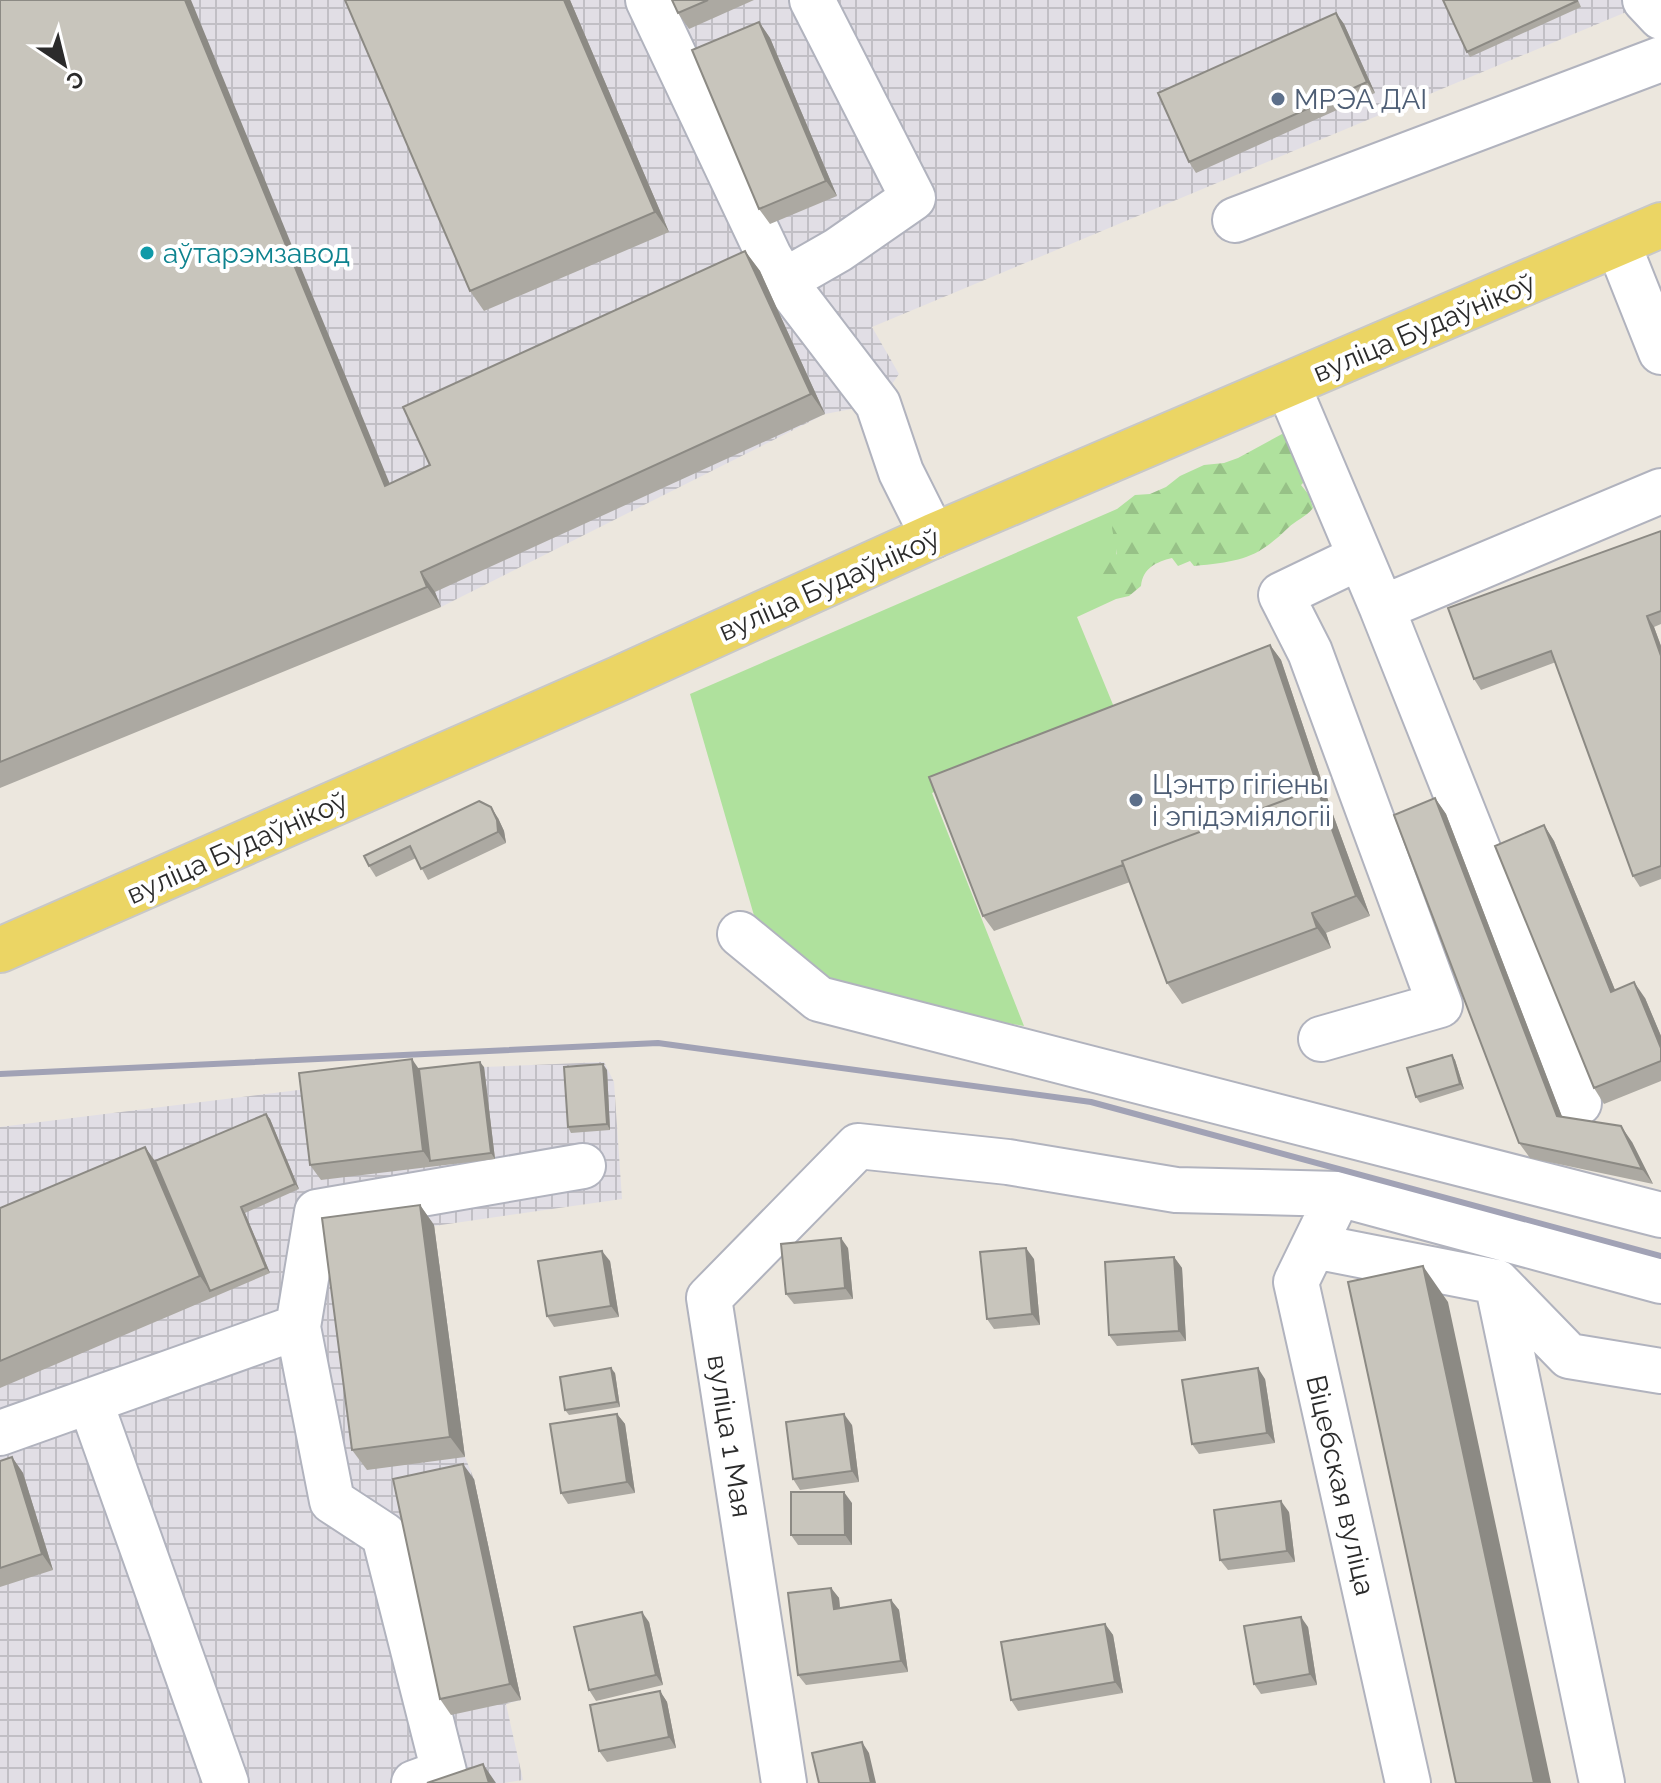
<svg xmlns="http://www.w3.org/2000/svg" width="1661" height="1783" viewBox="0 0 1661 1783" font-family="Raleway,sans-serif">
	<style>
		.industrial { fill: url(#industrial-grid) }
		.grass { fill: #afe19d }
		.forest { fill: url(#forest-firs) }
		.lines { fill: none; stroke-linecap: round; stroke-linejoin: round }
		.minor-casing { stroke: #b1b3be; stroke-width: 48 }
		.major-casing { stroke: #c8c8c8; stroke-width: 48 }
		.minor { stroke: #fff; stroke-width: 44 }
		.major { stroke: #ebd564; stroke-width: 44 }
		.rail { stroke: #a1a2b5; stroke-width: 6 }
		.wall { fill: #aca9a2 }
		.shaded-wall { fill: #8c8a84 }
		.building { fill: #c8c5bc; stroke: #8c8a84; stroke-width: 2 }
		.service-dot { fill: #5c6f8a; stroke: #fff; stroke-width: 3 }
		.culture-dot { fill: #0f9aa8; stroke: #fff; stroke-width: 3 }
		.labels { text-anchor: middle; stroke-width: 8; stroke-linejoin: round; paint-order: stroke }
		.service-label { font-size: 28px; fill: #4e5e75; stroke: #fff; text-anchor: start }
		.culture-label { font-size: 28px; fill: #0d838f; stroke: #fff; text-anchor: start }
		.street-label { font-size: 28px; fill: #2b2b2b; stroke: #fff }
	</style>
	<defs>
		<pattern id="industrial-grid" width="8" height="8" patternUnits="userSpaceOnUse" patternTransform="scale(2)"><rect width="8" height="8" fill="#e1dee5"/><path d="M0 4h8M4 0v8" fill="none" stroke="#c1bfc5"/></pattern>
		<pattern id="forest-firs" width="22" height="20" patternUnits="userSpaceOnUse" patternTransform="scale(2)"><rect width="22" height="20" fill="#afe19d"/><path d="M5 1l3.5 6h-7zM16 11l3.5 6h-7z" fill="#97c187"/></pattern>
	</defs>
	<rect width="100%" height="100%" fill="#ece7de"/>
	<path class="industrial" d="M0,0H1655L872,327L899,374L878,404L825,414L441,607Z
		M604,1062L614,1082L622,1199L434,1226L465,1457L474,1479L521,1700L506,1704L523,1780L504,1783H0V1127L484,1067Z"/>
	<path class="grass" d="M1117,509L1116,599L1077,617L1116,712L932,793L1024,1026L893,1003L819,980L755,919L690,694Z"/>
	<path class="forest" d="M1282,434L1291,437L1308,478L1301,485L1309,495L1313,508C1305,518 1296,520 1288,528C1255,560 1239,561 1194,566L1190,561L1178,566L1172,558C1156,562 1143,568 1141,586L1129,596L1116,599C1102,590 1095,583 1095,566L1117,554L1112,528L1117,509L1135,495L1150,494L1166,487L1180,476L1204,465L1224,463L1238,458Z"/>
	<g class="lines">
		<g class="minor-casing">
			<path id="minor" d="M648,0L769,256L784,281L878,404L901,472L933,536
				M1645,0L1661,17
				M1235,220L1661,59
				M1618,244L1661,352
				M784,281L838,250L913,198L812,0
				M1288,386L1382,608L1661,491
				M1382,608L1579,1103
				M740,934L819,999L1661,1215
				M1321,1039L1440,1005L1310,652L1281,595L1360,557
				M1339,1194L1296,1282L1408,1783
				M1314,1246L1497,1282L1569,1356L1661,1371
				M1497,1282L1602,1783
				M298,1327L332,1501L384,1535L444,1772L414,1783
				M90,1401L226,1783
				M0,1433L298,1327L317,1212L583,1166
				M784,1783L709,1298L858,1146L1008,1162L1176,1190L1339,1194L1661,1281"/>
		</g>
		<g class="major-casing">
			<path id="major" d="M0,950L618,679L933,536L1661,225"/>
		</g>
		<use href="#minor" class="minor"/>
		<use href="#major" class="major"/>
		<path class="rail" d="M0,1074L658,1043L1091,1102L1661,1256"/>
	</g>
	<path class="wall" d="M0,0L390,484L430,465L745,251L760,271L825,414L435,592L441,607L0,788Z
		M570,0L669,232L484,311L470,291Z
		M672,0H754L689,29L678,13Z
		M1443,0H1578L1581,7L1470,57L1467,52Z
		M1336,13L1344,24L1375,93L1196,173L1189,162Z
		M759,22L770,38L837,196L770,224L759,209Z
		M1661,531V624L1654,627L1661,646V879L1640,887L1633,876L1556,662L1481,690L1474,679Z
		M1270,645L1281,660L1331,809L1370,916L1326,933L1331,948L1182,1004L1167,983L1130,882L994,931L983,916Z
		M1435,798L1446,814L1562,1117L1632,1142L1653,1184L1530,1158L1519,1143Z
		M498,818L504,831L506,843L428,880L416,858L376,877L369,866L364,856Z
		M1544,825L1554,841L1615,990L1645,998L1661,1036V1081L1604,1104L1594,1088Z
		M1452,1055L1455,1060L1464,1089L1420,1103L1416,1097Z
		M484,1067L495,1159L321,1180L310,1165L419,1069Z
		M607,1070L610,1130L571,1133L568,1127Z
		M266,1114L270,1119L299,1189L245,1213L270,1273L0,1388V1208L145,1147L155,1161Z
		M420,1205L434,1225L465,1457L367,1470L352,1450Z
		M848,1248L853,1299L794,1304L786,1294Z
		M1174,1257L1182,1268L1186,1341L1117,1346L1109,1335Z
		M1034,1259L1040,1325L994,1329L987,1319Z
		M610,1261L619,1317L554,1327L547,1316Z
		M615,1373L620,1407L569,1415L565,1410Z
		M1265,1379L1275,1443L1199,1454L1192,1444Z
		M617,1414L625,1424L635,1493L568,1504L561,1493Z
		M852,1425L859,1482L800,1490L793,1479Z
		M12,1457L23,1473L53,1570L0,1587V1461Z
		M474,1479L521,1700L451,1715L440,1699Z
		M852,1503V1545H798L791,1535Z
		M1289,1512L1295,1562L1228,1570L1220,1560Z
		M831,1588L839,1598L840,1608L891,1600L899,1610L908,1672L806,1685L798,1675Z
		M649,1622L663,1685L596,1701L589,1690Z
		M1105,1624L1113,1635L1123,1693L1018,1711L1011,1700Z
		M1308,1627L1317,1685L1261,1694L1254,1684Z
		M660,1691L667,1702L676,1748L607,1762L599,1751Z"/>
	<path class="shaded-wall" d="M185,0H191L399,506L385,486Z
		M564,0H570L669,232L655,212Z
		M1336,13L1344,24L1375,93L1367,82Z
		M759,22L770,38L837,196L826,181Z
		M745,251L760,271L825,414L811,394Z
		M421,572L435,592L441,607L427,587Z
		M1647,616L1654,627L1661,646V656Z
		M1270,645L1281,660L1331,809L1370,916L1356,896L1317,788Z
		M1435,798L1446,814L1568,1132L1557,1116Z
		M491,807L498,818L504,831L506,843L498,832Z
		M1544,825L1554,841L1622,1007L1611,992Z
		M1312,913L1326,933L1331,948L1317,928Z
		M1634,982L1645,998L1661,1036V1048Z
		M1452,1055L1455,1060L1464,1089L1460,1084Z
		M412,1059L423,1075L430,1161L423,1151Z
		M480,1062L484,1067L495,1159L491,1153Z
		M603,1064L607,1070L610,1130L607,1124Z
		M266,1114L270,1119L299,1189L295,1184Z
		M1621,1126L1632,1142L1653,1184L1642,1169Z
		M145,1147L159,1167L210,1291L200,1276Z
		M420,1205L434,1225L465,1457L450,1437Z
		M241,1207L245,1213L270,1273L266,1268Z
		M841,1238L848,1248L853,1299L845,1288Z
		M1026,1248L1034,1259L1040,1325L1032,1314Z
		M602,1251L610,1261L619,1317L611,1306Z
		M1174,1257L1182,1268L1186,1341L1179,1331Z
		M1423,1266L1448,1302L1551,1783H1534Z
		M611,1368L615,1373L620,1407L617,1402Z
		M1258,1368L1265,1379L1275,1443L1267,1433Z
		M617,1414L625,1424L635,1493L627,1482Z
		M844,1414L852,1425L859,1482L852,1471Z
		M12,1457L23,1473L53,1570L42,1554Z
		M463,1464L474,1479L521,1700L510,1684Z
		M844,1492L852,1503V1545L845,1535Z
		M1281,1501L1289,1512L1295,1562L1287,1551Z
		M831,1588L839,1598L841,1620L834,1609Z
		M891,1600L899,1610L908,1672L901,1661Z
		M642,1612L649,1622L663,1685L656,1675Z
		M1301,1617L1308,1627L1317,1685L1310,1674Z
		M1105,1624L1113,1635L1123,1693L1115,1682Z
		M660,1691L667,1702L676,1748L669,1737Z
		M862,1742L869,1753L876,1783H871Z
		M483,1764L496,1783H489Z"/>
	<path class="building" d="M0,0H185L385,486L430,465L403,407L745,251L811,394L421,572L427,587L0,762Z
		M345,0H564L655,212L470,291Z
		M672,0H708L678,13Z
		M1443,0H1577V1L1467,52Z
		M1336,13L1367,82L1189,162L1158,93Z
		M759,22L826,181L759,209L692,50Z
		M1661,531V611L1647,616L1661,656V866L1633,876L1551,651L1474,679L1448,608Z
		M1270,645L1320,793L1317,788L1122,861L1123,865L983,916L929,777Z
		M1317,788L1356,896L1312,913L1317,928L1167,983L1122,861Z
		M1435,798L1557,1116L1621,1126L1642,1169L1519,1143L1394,815Z
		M479,801L491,807L497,820L498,832L421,869L410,846L369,866L364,856Z
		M1544,825L1611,992L1634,982L1661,1048V1061L1594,1088L1495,846Z
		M1452,1055L1460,1084L1416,1097L1407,1068Z
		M412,1059L423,1151L310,1165L299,1073Z
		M480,1062L491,1153L430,1161L419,1069Z
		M603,1064L607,1124L568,1127L564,1067Z
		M266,1114L295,1184L241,1207L266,1268L210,1291L155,1161Z
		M145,1147L200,1276L0,1361V1208Z
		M420,1205L450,1437L352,1450L322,1218Z
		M841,1238L845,1288L786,1294L781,1244Z
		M1026,1248L1032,1314L987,1319L980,1252Z
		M602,1251L611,1306L547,1316L538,1261Z
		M1174,1257L1179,1331L1109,1335L1105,1262Z
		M1423,1266L1534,1783H1456L1348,1282Z
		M611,1368L617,1402L565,1410L560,1377Z
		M1258,1368L1267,1433L1192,1444L1182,1380Z
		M617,1414L627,1482L561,1493L550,1424Z
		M844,1414L852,1471L793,1479L786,1422Z
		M12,1457L42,1554L0,1568V1461Z
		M463,1464L510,1684L440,1699L393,1479Z
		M791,1492H844L845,1535H791Z
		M1281,1501L1287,1551L1220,1560L1214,1510Z
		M831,1588L834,1609L891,1600L901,1661L798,1675L788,1593Z
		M642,1612L656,1675L589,1690L574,1627Z
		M1301,1617L1310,1674L1254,1684L1244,1626Z
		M1105,1624L1115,1682L1011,1700L1001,1642Z
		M660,1691L669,1737L599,1751L590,1705Z
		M862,1742L871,1783H819L812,1753Z
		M483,1764L489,1783H427Z"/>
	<g class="service-dot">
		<circle cx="1278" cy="99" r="8"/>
		<circle cx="1136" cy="800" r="8"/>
	</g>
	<circle class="culture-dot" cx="147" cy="253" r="8"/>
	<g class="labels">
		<g class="service-label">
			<text x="1294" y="109">МРЭА ДАІ</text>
			<text x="1152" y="794">Цэнтр гігіены<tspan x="1152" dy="32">і эпідэміялогіі</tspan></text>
		</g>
		<g class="culture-label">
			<text x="163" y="263">аўтарэмзавод</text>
		</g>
		<g class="street-label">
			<text transform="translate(1424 327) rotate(-23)" y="10">вуліца Будаўнікоў</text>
			<text transform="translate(829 584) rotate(-24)" y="10">вуліца Будаўнікоў</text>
			<text transform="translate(237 847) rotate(-24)" y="10">вуліца Будаўнікоў</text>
			<text transform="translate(730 1436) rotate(81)" y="10">вуліца 1 Мая</text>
			<text transform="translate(1341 1485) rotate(77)" y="10">Віцебская вуліца</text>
		</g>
	</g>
	<g transform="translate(64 64) rotate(145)" stroke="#ffffff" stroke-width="6" paint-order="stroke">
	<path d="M0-6L14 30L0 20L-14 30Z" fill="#2b2b2b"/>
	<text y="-12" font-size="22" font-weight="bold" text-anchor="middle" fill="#2b2b2b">С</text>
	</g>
</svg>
